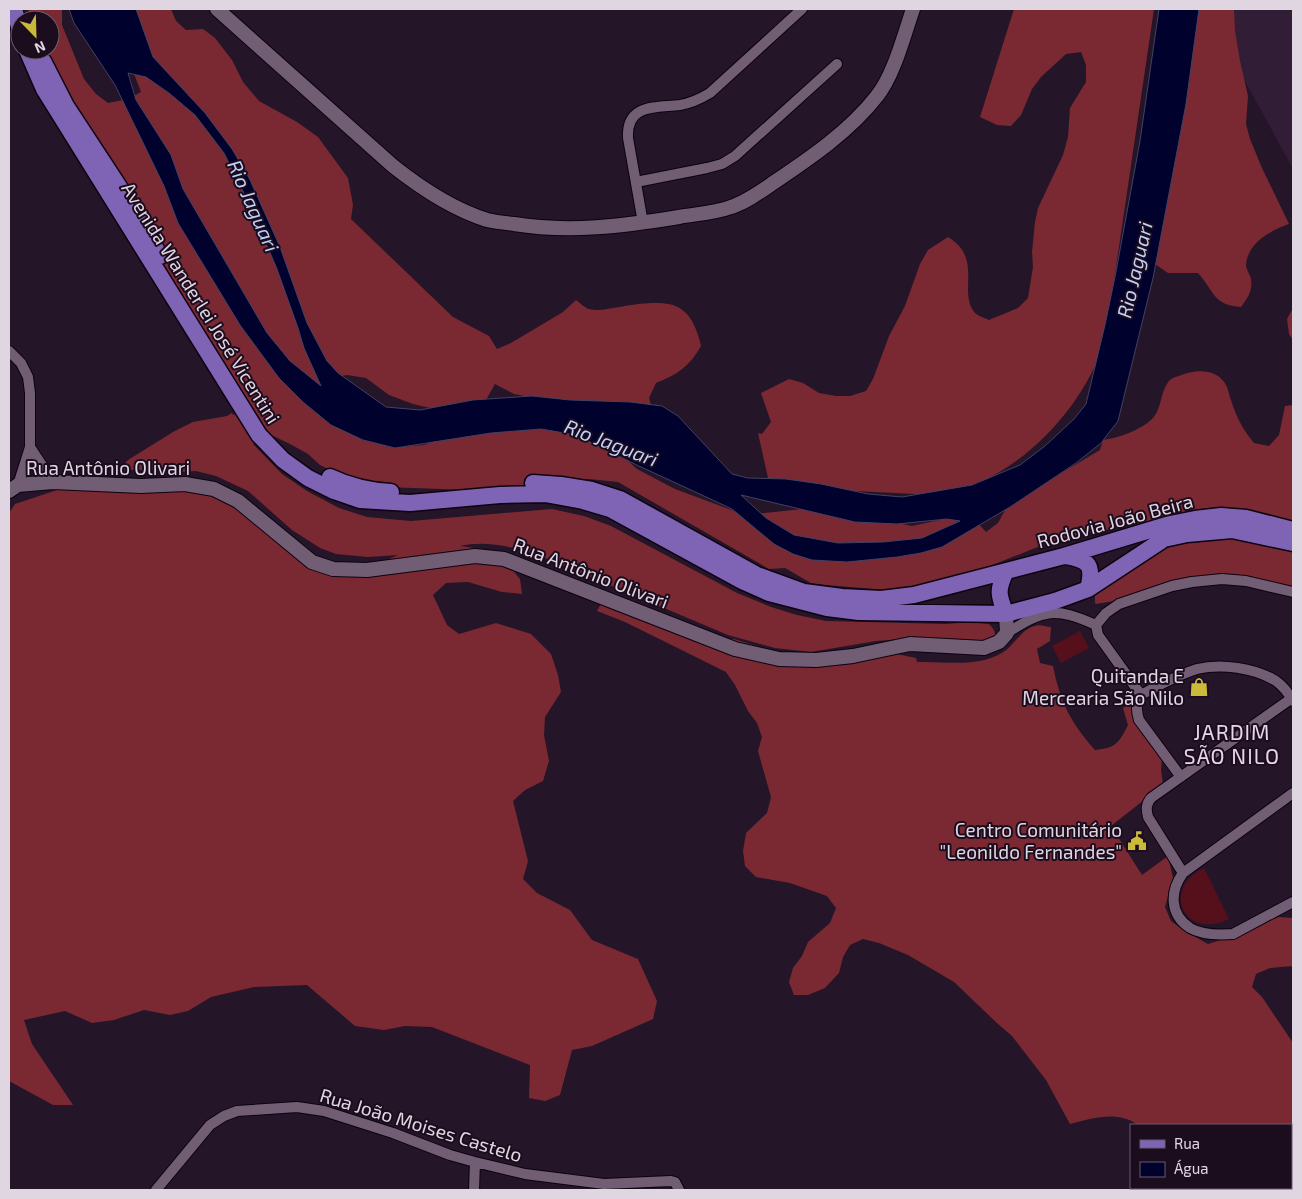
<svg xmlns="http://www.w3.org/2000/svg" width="1302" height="1199" viewBox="0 0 1302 1199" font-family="'Exo 2',sans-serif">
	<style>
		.built { fill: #311d35 }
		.green { fill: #55101b }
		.forest { fill: #7a2933 }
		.water { fill: #00012d; stroke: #434163; fill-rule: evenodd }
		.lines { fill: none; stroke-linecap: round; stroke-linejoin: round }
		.street-casing { stroke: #0d0210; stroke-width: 12 }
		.secondary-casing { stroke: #0d0210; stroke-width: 16 }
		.primary-casing { stroke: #0d0210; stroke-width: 19 }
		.street { stroke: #715e74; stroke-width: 10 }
		.secondary { stroke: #715e74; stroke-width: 14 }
		.primary { stroke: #7f64b5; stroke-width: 16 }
		.labels { text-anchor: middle; stroke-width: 4; stroke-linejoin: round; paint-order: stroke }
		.street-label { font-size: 19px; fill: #e0d6e2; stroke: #1b0c1e }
		.poi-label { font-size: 19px; fill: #e0d6e2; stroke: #1b0c1e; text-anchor: end }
		.water-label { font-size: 20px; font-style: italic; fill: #bfd2f8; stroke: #1b0c1e }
		.quarter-label { font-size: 21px; letter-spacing: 1px; fill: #e9d4ed; stroke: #1b0c1e }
	</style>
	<rect width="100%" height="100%" fill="#251528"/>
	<path class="built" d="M1234,9H1293V169L1222,39Z"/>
	<path class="green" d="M1080,631L1089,648L1061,663L1052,646Z
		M1204,868L1229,919C1184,941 1160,889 1204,868Z"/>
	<path class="forest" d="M28,9H62V25L84,79L96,94L108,103L128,99L141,92L109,9H171L176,21L186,30L203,29L215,38L232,60L243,82L259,101L297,122L318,137L348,178L353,205L351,219L453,317L489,336L497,349L511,343L563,312L576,300C580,303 585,308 589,309C601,312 609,308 620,307C636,304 668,299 681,309C693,317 698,333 701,346C689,367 678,374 656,383L649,398L653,412L530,397L514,394L495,384L482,407L443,411L413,404L389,395L366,378L347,375L332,378L320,386L399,447L424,445L464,431L550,427L594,441L625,458L637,469L675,489L745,515L822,507L912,526L944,519L975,520L986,532L998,523L1005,510L1018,499L1100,450L1103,440C1118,438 1141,430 1152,419C1162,409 1160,392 1169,381C1172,378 1175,377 1179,376C1195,369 1217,368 1226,385C1229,390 1229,396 1231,400C1236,416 1243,430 1254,443L1269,446L1279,435L1285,406L1293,405V528L1214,514L1200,510L1050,542L923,593L826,585L811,583L785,568L769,569L618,482L589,479L470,490L385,487L338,474L320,465L308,454L290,444L265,432L253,444L282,474L307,491L339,508L367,517L411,521L552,509L584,516L611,526L737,593L771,607L797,615L826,621L946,624L971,622L989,624C996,631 997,635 992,644L915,638L876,641L811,652L775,648L728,635L538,555C513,547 487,540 460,546L497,551L520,579L522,594L502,592L468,582L446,583L433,595L447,625L459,634L496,623L531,634L551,654L558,675L561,692L545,717L544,735L549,761L543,781L525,790L513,801L528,861L523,879L537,893L570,910L592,940L638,959L657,1001L653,1019L592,1046L572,1050L560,1095L545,1101L529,1098L530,1065L432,1027L405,1026L384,1030L355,1026L307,985L254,987L211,997L188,1011L170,1015L144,1010L114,1020L92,1023L65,1011L24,1020L32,1044L73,1105H53L9,1081V513L15,504L66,487L183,486L229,495L307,554L348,568L382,562L398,555L368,557L336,554L320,548L292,530L248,491L216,476L196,471L152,474L157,470H119L128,460L173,432L193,422L227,416L232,413L233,415L247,409L61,110L41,50H50V20H31Z
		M1014,9H1154L1105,342C1080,414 1013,484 935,495L774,487L767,485L768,478L758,433L762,434L771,422L761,393L789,379L803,383L819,393L836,396H850L866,391L873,379L889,336L905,306L920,264L928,250L948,237C984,259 957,291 975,313C978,316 985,318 989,320L1018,308L1028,298L1033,267L1032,252L1035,222L1038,208L1063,155L1068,137L1070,108L1086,82V65L1081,52L1066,54L1041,77L1032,89L1021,115L1011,126L997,125L980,117Z
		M1192,9H1234L1235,31L1240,61L1248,96L1246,124L1250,139L1262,168L1289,224C1270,231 1248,242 1246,265C1246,270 1250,274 1251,279C1253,291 1247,299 1241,307C1213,305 1215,292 1198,273H1168L1155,264Z
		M1293,308V340L1289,334L1287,319Z
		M1232,534L1293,546V587L1235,580L1140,592L1114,601L1096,604L1095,603V589L1168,541Z
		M604,598L718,638L734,639L793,657L887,652L916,658L917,662C946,661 975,668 1002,653C1014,646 1021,629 1035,626C1039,624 1046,627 1051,627L1050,641L1037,649L1040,663L1053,666C1060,702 1071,723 1095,750C1116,748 1119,743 1128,725L1123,708L1136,700L1135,719L1162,756L1161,770L1163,785L1111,826L1142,875L1168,856L1173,878L1165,907L1171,921L1183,930L1208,944L1224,939L1279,917L1293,918V966L1270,968L1256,974L1252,987L1262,997L1293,1043V1146L1291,1147V1125H1138C1118,1110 1092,1118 1070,1124L1046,1080L1012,1036L998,1024L954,982L908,955L879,943L863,939L850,945L843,957L839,973L825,988L808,995H794L789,982L793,968L802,956L808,942L830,923L836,908L827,896L790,883L756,877L745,866L743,851L746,833L767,813L771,797L758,751L762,737L757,723L748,711L735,685L726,672L625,622L597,611Z"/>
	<path class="water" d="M69,9H136L153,57L205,113L232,149L250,180L280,247L307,323L327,361L338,373L386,407L420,410L473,400L532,396L570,400L630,402L662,406L678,416L732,474L748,478L786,479L821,484L868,494L902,497L972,485L1020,465L1045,446L1074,419L1086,404L1105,325L1116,272L1140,141L1159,9H1199L1186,104L1153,278L1118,421L1101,443L1076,463L1010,507L942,547L921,553L897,557L847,562L812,560L793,554L774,544L732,509L639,466L576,435L541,429L491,433L395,448L363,440L331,425L303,402L279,378L240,325L178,223L164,186L115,85L74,23ZM128,73L146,77L169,93L195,115L224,153L250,205L277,269L298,328L304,348L321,386L290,361L267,333L183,189L171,155L136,100ZM741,495L855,522L897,524L947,519L960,521L922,538L883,542L838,543L794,535L766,518Z"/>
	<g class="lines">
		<g class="street-casing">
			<path id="street" d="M636,182L707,168L722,164L735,156L837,64
				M643,223L628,138C626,103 657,108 680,105C692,103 700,99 710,93L802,9
				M9,351L21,363L28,377L30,393V447L18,485
				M30,447L53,482
				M1096,625L1106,613L1119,604L1172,586L1192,582L1222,579L1246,581L1293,592
				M1096,625L1098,635L1141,695
				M1007,633C1045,609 1055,607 1096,625
				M1141,695C1159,685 1178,675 1197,669C1221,663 1255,668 1276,681C1283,686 1289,694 1293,701
				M1141,695C1136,704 1136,710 1139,720L1181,777
				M1293,793L1183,873C1170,891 1169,914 1190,928C1202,935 1220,935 1233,934L1293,902
				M1183,873L1148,817C1146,809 1146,804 1151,798L1292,698
				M156,1190L210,1125L224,1116L237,1111L297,1107L324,1111L393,1133L450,1155L475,1162L525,1174L604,1184L671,1181L675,1182L679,1190
				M474,1190L475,1162"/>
		</g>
		<g class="secondary-casing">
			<path id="secondary" d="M217,9L393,166C422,189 452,209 487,220C496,222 505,223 514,224C569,233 624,226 679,217C696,214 715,213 731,207C746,202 760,192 773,183C810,158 850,131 877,96C894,75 904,35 913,9
				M9,491L18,485L53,482L141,486L185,484L214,489L238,501L312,562L333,569L367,570L475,556L504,559L735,649L779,659L816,660L853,656L910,644L984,648L999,642L1007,633L1006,614"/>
		</g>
		<g class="primary-casing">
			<path id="primary" d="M14,9L20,30
				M27,50L44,89L259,435L283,460L308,478L334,491L360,500L410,503L500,495L545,494L583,501L610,509L742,581L769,593L827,608L859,612L1006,614L1055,601L1088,589L1164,539L1187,534L1232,530L1293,543
				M43,61L66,106L125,196L160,256
				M330,477C349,486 371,491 391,492
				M533,483L561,485L592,490L620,499L757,575L804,592L842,597L881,599L914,595L1064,556L1170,524L1195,519L1221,516L1246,518L1293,530
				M1066,556C1089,560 1094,565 1088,589
				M1006,571C997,590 998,595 1006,614"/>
		</g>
		<use href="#street" class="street"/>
		<use href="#secondary" class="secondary"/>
		<use href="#primary" class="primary"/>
	</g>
	<defs>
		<g id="shop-bare" transform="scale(1.5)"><path d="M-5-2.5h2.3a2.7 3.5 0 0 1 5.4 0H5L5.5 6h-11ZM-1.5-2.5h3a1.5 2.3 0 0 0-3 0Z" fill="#cbba39" stroke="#1b0c1e" stroke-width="2.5" paint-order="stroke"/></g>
		<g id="civic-bare" transform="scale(1.5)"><path d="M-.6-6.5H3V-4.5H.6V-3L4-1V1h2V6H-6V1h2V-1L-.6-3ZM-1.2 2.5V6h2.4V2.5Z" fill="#cbba39" stroke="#1b0c1e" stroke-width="2.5" paint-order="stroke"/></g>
	</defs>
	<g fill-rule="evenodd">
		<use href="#shop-bare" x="1199" y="687"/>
		<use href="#civic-bare" x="1137" y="841"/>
	</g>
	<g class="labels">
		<g class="street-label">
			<text transform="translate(201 303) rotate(58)" y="7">Avenida Wanderlei José Vicentini</text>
			<text x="108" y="475">Rua Antônio Olivari</text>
			<text transform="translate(1115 521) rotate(-15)" y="7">Rodovia João Beira</text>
			<text transform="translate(591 573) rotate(21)" y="7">Rua Antônio Olivari</text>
			<text transform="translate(421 1125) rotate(17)" y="7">Rua João Moises Castelo</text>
		</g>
		<g class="poi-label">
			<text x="1184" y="683">Quitanda E<tspan x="1184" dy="22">Mercearia São Nilo</tspan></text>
			<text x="1122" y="837">Centro Comunitário<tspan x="1122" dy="22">"Leonildo Fernandes"</tspan></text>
		</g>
		<g class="water-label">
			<text transform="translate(253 206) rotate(66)" y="7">Rio Jaguari</text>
			<text transform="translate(1135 270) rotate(-77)" y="7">Rio Jaguari</text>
			<text transform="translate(611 443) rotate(21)" y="7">Rio Jaguari</text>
		</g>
		<g class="quarter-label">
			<text x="1232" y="740">JARDIM<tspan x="1232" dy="24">SÃO NILO</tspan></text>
		</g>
	</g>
	<rect width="1302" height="1199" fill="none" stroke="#e0d6e2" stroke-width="20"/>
	<rect x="1130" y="1124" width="162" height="65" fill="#1b0c1e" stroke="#6a5d6c"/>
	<rect x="1140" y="1140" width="25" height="8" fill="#7f64b5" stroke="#6a5d6c"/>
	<text x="1174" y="1149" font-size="15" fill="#e0d6e2">Rua</text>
	<rect x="1140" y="1162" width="25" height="15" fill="#00012d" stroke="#6a5d6c"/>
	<text x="1174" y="1174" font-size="15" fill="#e0d6e2">Água</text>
	<g transform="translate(35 35) rotate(157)"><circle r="24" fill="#1b0c1e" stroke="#6a5d6c"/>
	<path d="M0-4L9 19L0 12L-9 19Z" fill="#cbba39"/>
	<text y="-8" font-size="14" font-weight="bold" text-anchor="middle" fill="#e0d6e2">N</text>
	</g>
</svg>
